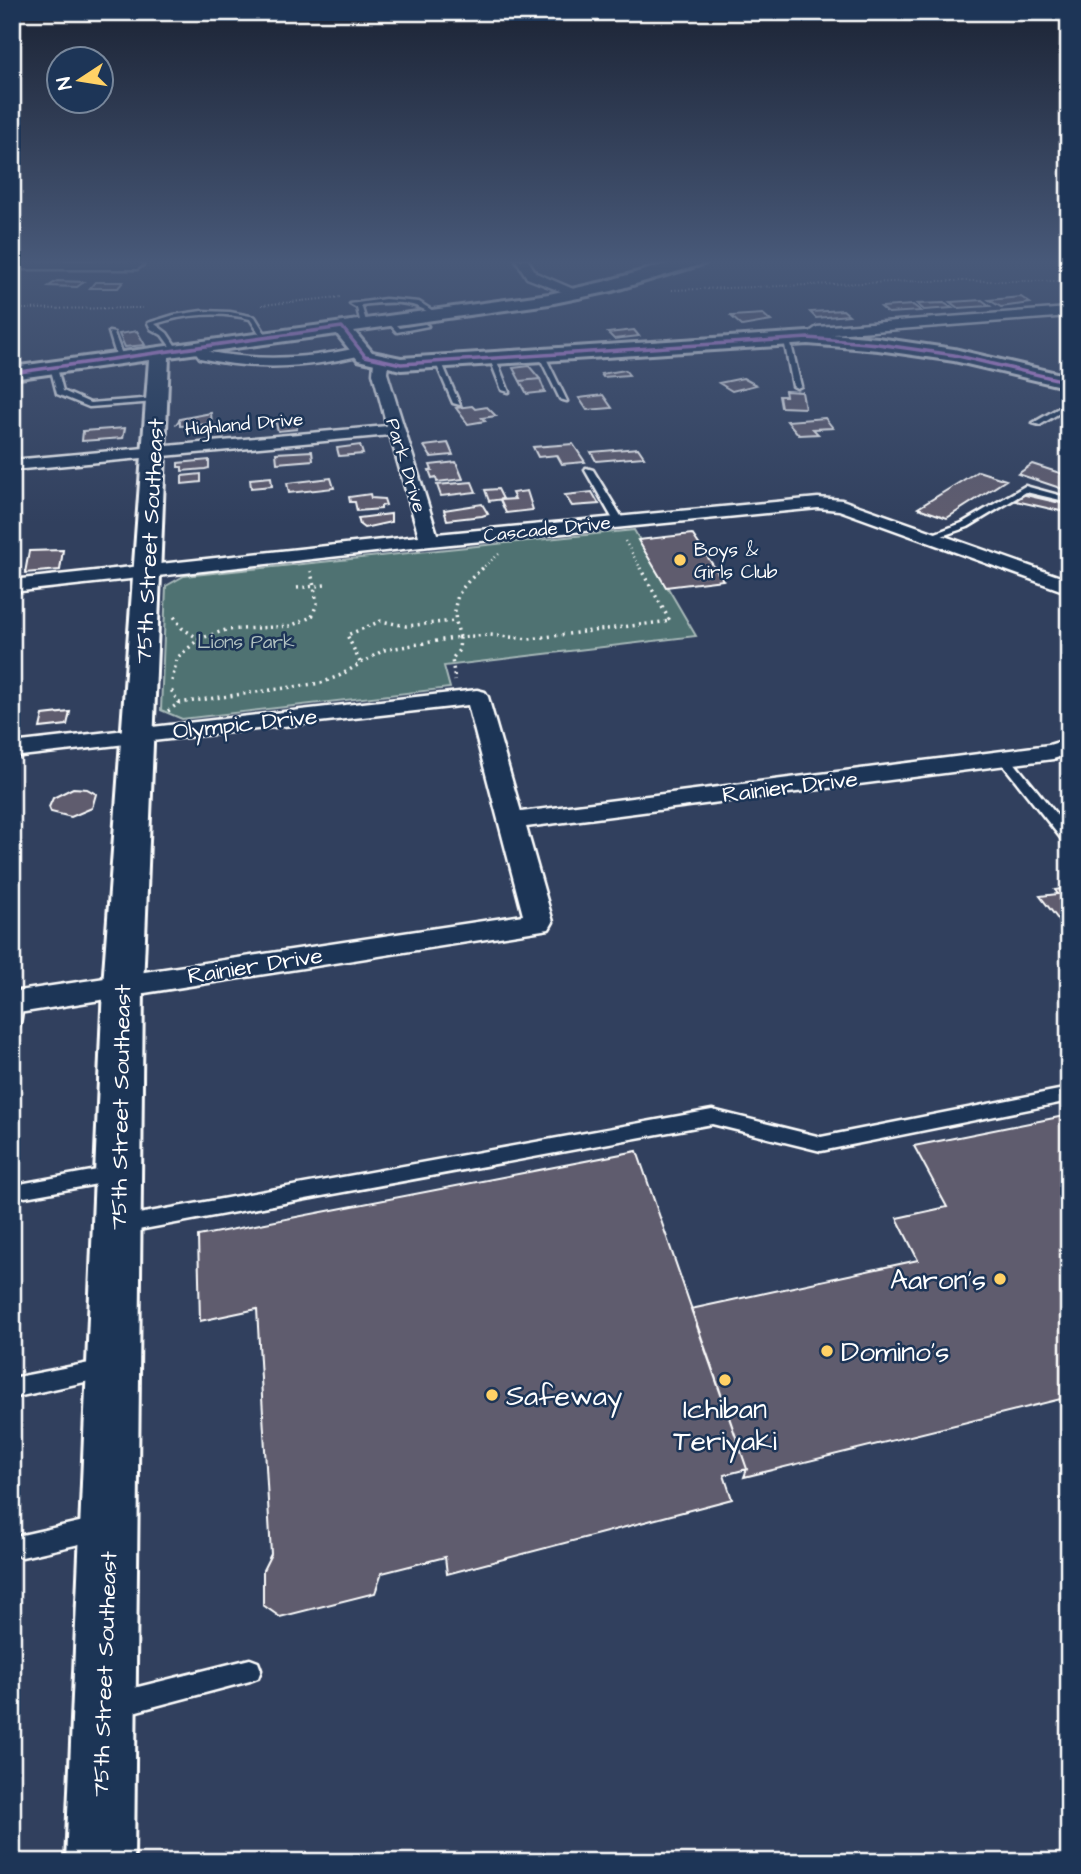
<svg xmlns="http://www.w3.org/2000/svg" width="1081" height="1874" viewBox="0 0 1081 1874" font-family="'Architects Daughter',sans-serif">
	<style>
		.green { fill: #4f7272; stroke: #a7b8b8; stroke-width: 2 }
		.building { fill: #5f5b6e; stroke: #fff; stroke-width: 2 }
		.lines { fill: none; stroke-linecap: round; stroke-linejoin: round }
		.lane-casing { stroke: #fff; stroke-width: 5 }
		.street-casing { stroke: #fff; stroke-width: 5 }
		.secondary-casing { stroke: #fff; stroke-width: 6 }
		.path-far2 { stroke: #fff; stroke-width: 2; stroke-dasharray: 1 2.5; stroke-linecap: butt }
		.path-far1 { stroke: #fff; stroke-width: 2.5; stroke-dasharray: 1 3.5; stroke-linecap: butt }
		.path { stroke: #fff; stroke-width: 3.5; stroke-dasharray: 2 4.5; stroke-linecap: butt }
		.lane { fill: #1d3557; fill-rule: evenodd }
		.street { fill: #1d3557; fill-rule: evenodd }
		.secondary { fill: #1d3557; fill-rule: evenodd }
		.bus-1-casing { stroke: #1d3557; stroke-width: 6 }
		.bus-1 { stroke: #d78df1; stroke-width: 3.5 }
		.poi-dot { fill: #ffd166; stroke: #1d3557; stroke-width: 2.5 }
		.labels { text-anchor: middle; stroke-width: 5; stroke-linejoin: round; paint-order: stroke }
		.far-street-label { font-size: 19px; fill: #fff; stroke: #1d3557 }
		.far-poi-label { font-size: 19px; fill: #fff; stroke: #1d3557; text-anchor: start }
		.far-park-label { font-size: 19px; fill: #b0c0c0; stroke: #1d3557 }
		.street-label { font-size: 23px; fill: #fff; stroke: #1d3557 }
		.near-poi-label { font-size: 28px; fill: #fff; stroke: #1d3557; text-anchor: start }
	</style>
	<rect width="100%" height="100%" fill="#31405e"/>
	<filter id="ink" filterUnits="userSpaceOnUse"><feTurbulence type="fractalNoise" baseFrequency=".0143" numOctaves="2"/><feDisplacementMap in="SourceGraphic" scale="14" xChannelSelector="R" yChannelSelector="G"/><feConvolveMatrix kernelMatrix="1 2 1 2 8 2 1 2 1" color-interpolation-filters="sRGB"/></filter>
	<g filter="url(#ink)">
		<path class="green" d="M634,530L696,636L444,666L450,688L182,719L161,710L166,586L184,576Z"/>
		<path class="building" d="M57,281L84,282L77,287L49,286Z
			M95,282H123L118,288H90Z
			M1021,297L1030,303L1001,307L989,300Z
			M982,300L990,306L958,308L950,302Z
			M944,303L952,308L924,310L917,304Z
			M913,305L921,311L888,313L881,307Z
			M843,310L849,315L816,318L810,312Z
			M763,314L771,321L742,326L731,316Z
			M634,330L639,336L614,339L608,333Z
			M137,331L145,345L125,347L119,334Z
			M529,366L540,379L520,381L513,368Z
			M625,370L629,375L603,377L601,374Z
			M743,378L756,385L732,391L719,383Z
			M540,379L545,392L527,394L520,381Z
			M785,391L802,392L805,408L781,407L779,396H786Z
			M603,395L612,408L587,410L579,398Z
			M472,406L475,409L487,407L496,416L482,418L485,421L468,424L456,408Z
			M211,413L212,424L180,426V422L177,423L180,419Z
			M296,418L297,429L278,431L275,420Z
			M825,418L833,428L813,429L818,434L799,435L787,421Z
			M125,428L123,438L82,441L83,431Z
			M448,443L453,455L431,457L424,446Z
			M573,444L585,462L562,464L557,455L538,457L533,447Z
			M360,445L363,454L339,456L337,448Z
			M638,448L644,457L596,461L591,452Z
			M312,451L313,460L277,463L276,453Z
			M209,460V468L205,469L182,471V467H178V463Z
			M456,462L463,479L437,482L436,477L432,478L429,470H432L430,465Z
			M1032,464L1069,476V491L1018,474Z
			M978,471L1006,480L947,518L918,508Z
			M201,474V482L182,484V476Z
			M271,477L272,486L251,488L250,479Z
			M331,478L334,488L289,493L287,483Z
			M472,482L476,492L441,496L437,485Z
			M498,489L503,499L489,501L485,490Z
			M527,491L533,510L506,513L500,500L515,499L512,493Z
			M592,492L599,504L572,506L565,495Z
			M370,494L371,498L384,499L386,505L381,506V509L357,511L355,502H350L349,497Z
			M1021,494L1069,505V513L1016,501Z
			M482,504L488,514L482,516L447,520L444,510Z
			M391,514V522L364,528L360,525L358,518Z
			M692,534L723,580L666,587L638,540Z
			M63,550L60,570L25,573L29,551Z
			M70,712L67,725L40,728L43,715Z
			M73,788L87,789L96,794L92,808L71,817L51,812L49,807L53,798Z
			M1069,888V926L1064,927L1040,896L1058,894L1055,890Z
			M1069,1115V1397L744,1477L747,1469L691,1309L918,1260L897,1218L947,1207L914,1146Z
			M637,1151L747,1469L724,1475L732,1499L447,1574L445,1557L382,1573L375,1593L280,1617L263,1605V1570L271,1554L257,1309L200,1321L198,1236Z"/>
		<g class="lines">
			<g class="lane-casing">
				<path id="lane" d="M385,299L419,302L438,314L433,315C411,299 387,302 361,305L367,324L364,326L361,324L357,308L350,304Z
					M202,311L230,312L255,317L268,338L263,339L250,319C220,311 185,314 155,324L167,333L179,351L175,353L162,335L151,329L148,323L174,315Z
					M389,318L399,328L425,324L428,326L397,332L386,320Z
					M109,332L114,333L124,360L117,358Z
					M787,338L790,340L801,386L797,388L793,386L784,340Z
					M538,354L545,356L567,401L560,399Z
					M489,357L496,359L509,392L502,390Z
					M435,361L442,363L460,405L453,403Z
					M50,366L57,368L63,391L90,403L156,398L160,400L156,402L89,407L57,394Z
					M1069,402V407L1040,425L1033,423Z
					M586,468L593,470L624,521L622,523L614,521L585,470Z
					M1025,486L1069,498V502L1026,492L968,527L930,540L925,537L962,523Z
					M1005,755L1009,756L1069,830V843L1064,842L1001,762L999,759Z
					M15,996L20,998C24,1006 21,1023 17,1031L12,1033V997Z
					M1069,1088V1101L821,1151L712,1124L122,1233L116,1231L113,1225L116,1219L122,1217L712,1110L821,1137Z
					M114,1167L120,1169L122,1174L120,1179L114,1181L25,1197L19,1195L16,1190L19,1185L25,1183Z
					M105,1360L112,1362L115,1369L112,1376L12,1398V1378Z
					M97,1518L104,1522L108,1529L104,1536L97,1540L22,1557L14,1554L12,1548L14,1538L22,1535Z
					M250,1659L258,1662L261,1670L258,1678L250,1681L118,1716L110,1712L106,1704L110,1696L118,1692Z"/>
			</g>
			<g class="street-casing">
				<path id="street" d="M516,260H528L536,273L585,294L579,298L575,297L527,278Z
					M12,261H137L143,265L137,269H12Z
					M1069,308V316L821,335L808,342L801,338L817,327Z
					M199,343L204,344L210,352C259,361 308,359 357,348L364,352L362,355C309,368 254,371 200,358L192,347Z
					M381,358L388,362L387,373L437,534L818,498L842,500L1069,580V593L839,510L818,508L430,546L12,592V580L419,536L390,435L12,470V460L387,426L373,373L374,362Z
					M477,690L485,692L488,697L521,812L1049,745L1069,739V754L1053,759L526,827L553,922L549,929L12,1014V992L523,915L468,705L12,757V743Z"/>
			</g>
			<g class="secondary-casing">
				<path id="secondary" d="M680,260H708L706,263L612,291L549,304L354,331L372,352L401,358L808,332L878,338L954,349L1069,376V388L954,361L878,350L808,344L401,370L358,360L337,334L169,357L143,986L134,1862H66L103,986L149,360L12,379V367L549,294L603,282Z"/>
			</g>
			<path class="path-far2" d="M672,290L918,281H1069
				M262,305L340,297
				M12,309L144,308"/>
			<path class="path-far1" d="M625,541L641,569
				M481,569L499,554"/>
			<path class="path" d="M483,568C456,590 449,603 460,637L490,635L529,639L670,621L640,568
				M297,588L325,585
				M199,639L226,630L290,626L312,617L317,603L311,571
				M360,662L347,635L381,621L406,626L454,621
				M172,681L177,658L199,639L182,628L173,615
				M179,703L321,683L339,676L384,650L460,637L459,650L452,659L455,681
				M168,711L179,703L171,690"/>
			<use href="#lane" class="lane"/>
			<use href="#street" class="street"/>
			<use href="#secondary" class="secondary"/>
			<g class="bus-1-casing">
				<path id="bus-1" d="M342,327L365,356L401,364L808,338L878,344L954,355L1069,382
					M12,373L342,327"/>
			</g>
			<use href="#bus-1" class="bus-1"/>
		</g>
	</g>
	<linearGradient id="sky" x2="0" y2="1"><stop stop-color="#1b2334"/><stop offset="0.5" stop-color="#485979"/><stop offset="1" stop-color="#485979" stop-opacity="0"/></linearGradient>
	<rect width="1081" height="523" fill="url(#sky)"/>
	<g class="poi-dot">
		<circle cx="680" cy="560" r="7"/>
		<circle cx="1000" cy="1279" r="7"/>
		<circle cx="827" cy="1351" r="7"/>
		<circle cx="725" cy="1380" r="7"/>
		<circle cx="492" cy="1395" r="7"/>
	</g>
	<g class="labels">
		<g class="far-street-label">
			<text transform="translate(244 423) rotate(-5)" y="7">Highland Drive</text>
			<text transform="translate(407 465) rotate(73)" y="7">Park Drive</text>
			<text transform="translate(547 528) rotate(-6)" y="7">Cascade Drive</text>
		</g>
		<g class="far-poi-label">
			<text x="694" y="556">Boys &amp;<tspan x="694" dy="22">Girls Club</tspan></text>
		</g>
		<g class="far-park-label">
			<text x="246" y="648">Lions Park</text>
		</g>
		<g class="street-label">
			<text transform="translate(149 541) rotate(-87)" y="8">75th Street Southeast</text>
			<text transform="translate(245 723) rotate(-6)" y="8">Olympic Drive</text>
			<text transform="translate(790 786) rotate(-7)" y="8">Rainier Drive</text>
			<text transform="translate(255 965) rotate(-9)" y="8">Rainier Drive</text>
			<text transform="translate(120 1107) rotate(-89)" y="8">75th Street Southeast</text>
			<text transform="translate(104 1674) rotate(-88)" y="8">75th Street Southeast</text>
		</g>
		<g class="near-poi-label">
			<text x="986" y="1289" text-anchor="end">Aaron's</text>
			<text x="841" y="1361">Domino's</text>
			<text x="506" y="1405">Safeway</text>
			<text x="725" y="1418" text-anchor="middle">Ichiban<tspan x="725" dy="32">Teriyaki</tspan></text>
		</g>
	</g>
	<rect width="1081" height="1874" fill="none" stroke="#1d3557" stroke-width="42"/>
	<rect x="21" y="21" width="1039" height="1832" fill="none" stroke="#fff" stroke-width="2.5" filter="url(#ink)"/>
	<g transform="translate(80 80) rotate(258)"><circle r="33" fill="#1d3557" stroke="#77869a" stroke-width="2"/>
	<path d="M0-5L12 26L0 18L-12 26Z" fill="#ffd166"/>
	<text y="-10" font-size="19" font-weight="bold" text-anchor="middle" fill="#ffffff">N</text>
	</g>
</svg>
